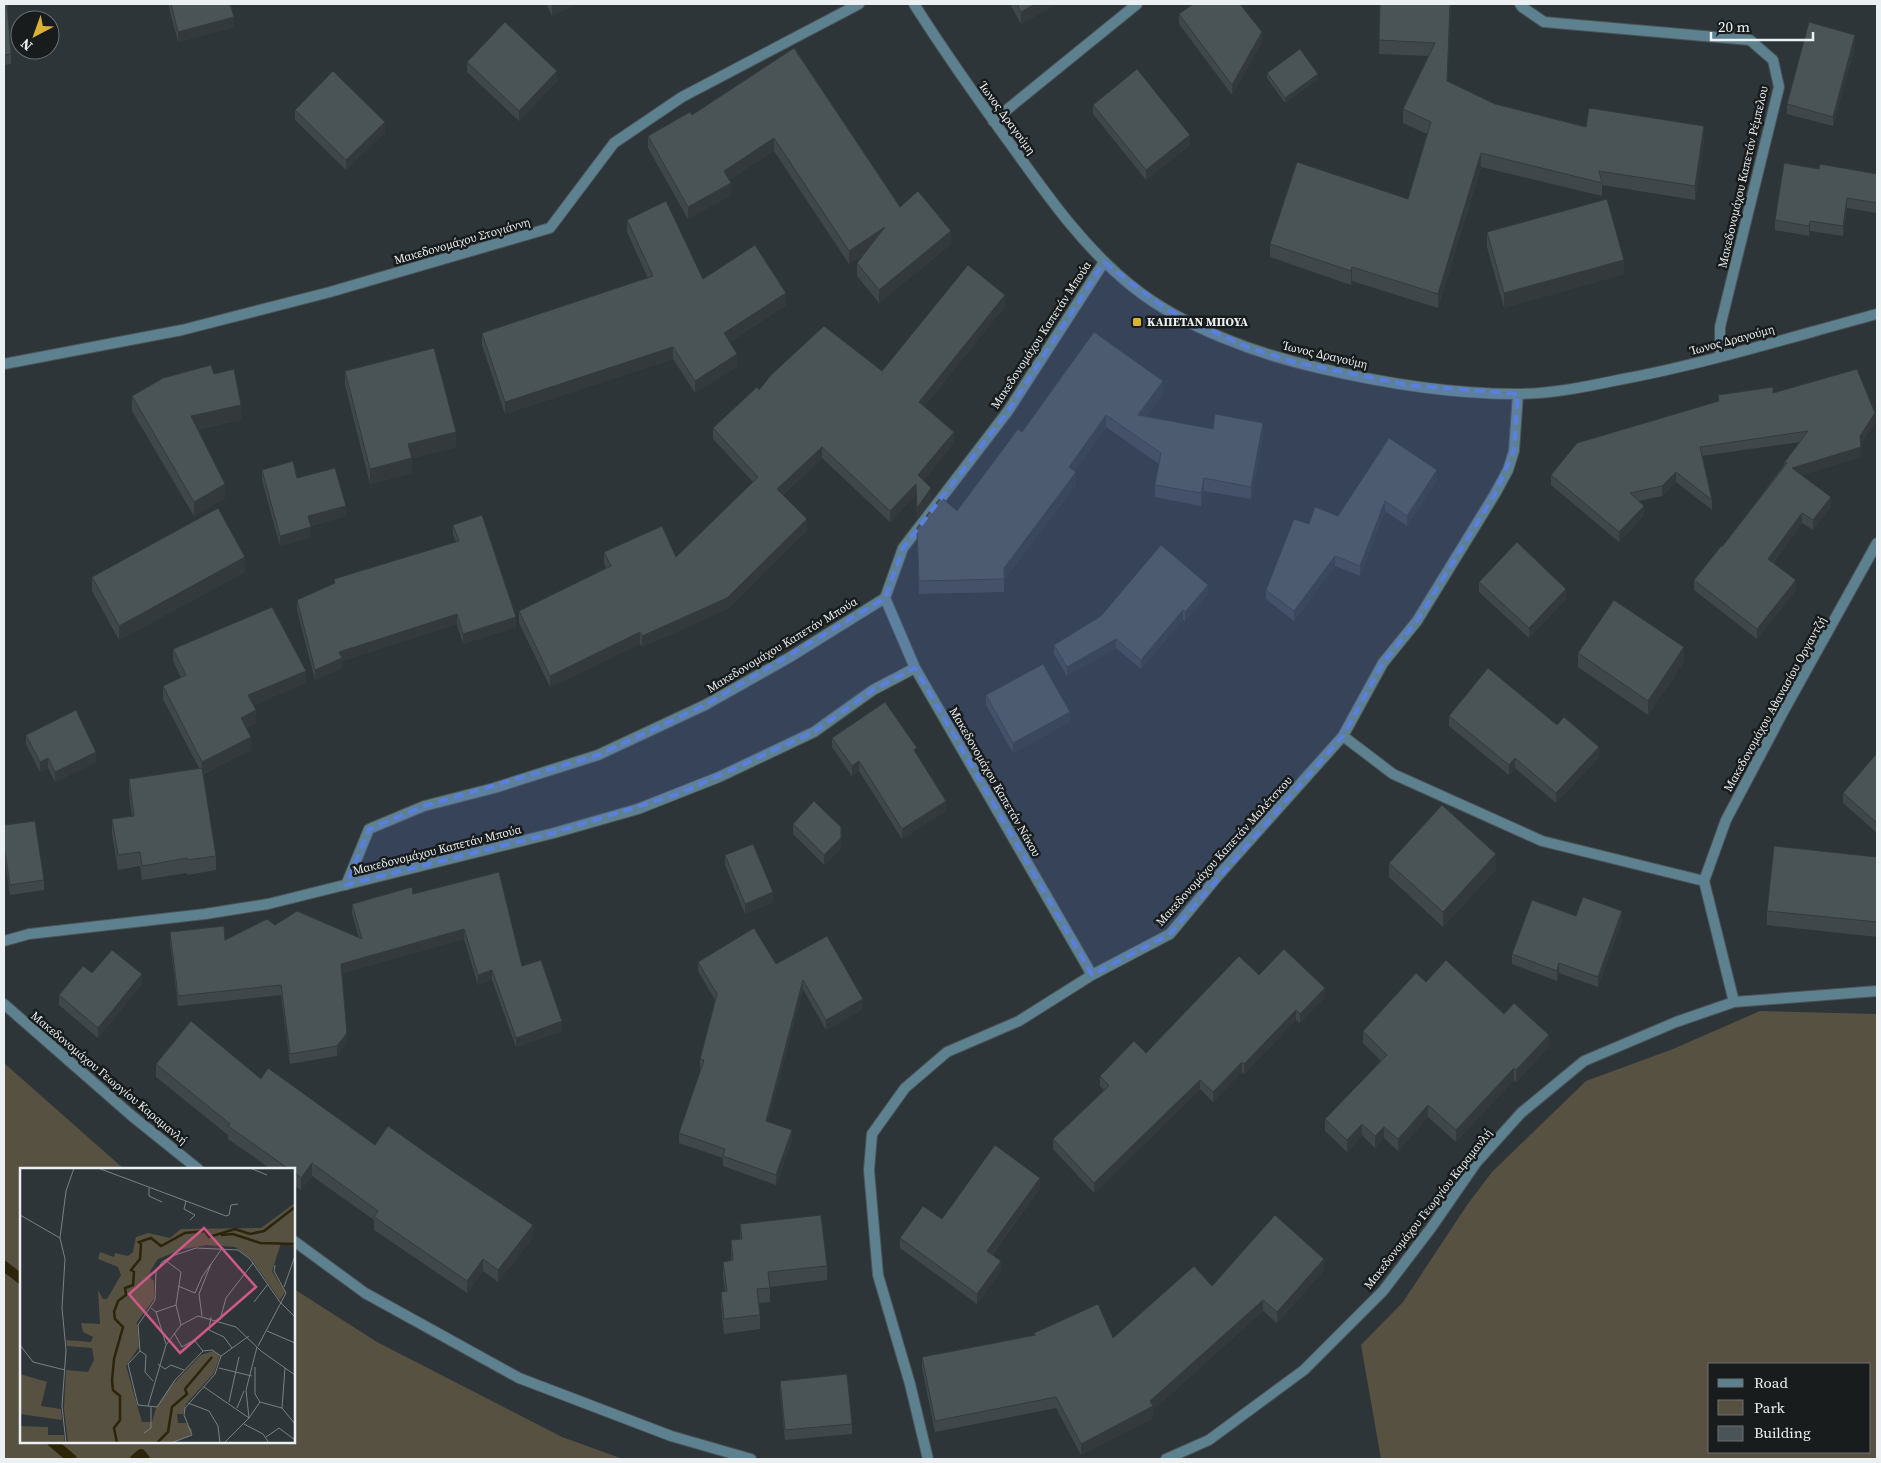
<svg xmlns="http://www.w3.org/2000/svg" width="1881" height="1463" viewBox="0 0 1881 1463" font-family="'Source Serif 4',serif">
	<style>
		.green { fill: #575141; fill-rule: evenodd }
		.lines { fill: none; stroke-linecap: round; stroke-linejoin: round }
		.stream { stroke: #2c240b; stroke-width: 10 }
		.minor-casing { stroke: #4b5356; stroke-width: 12 }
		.tertiary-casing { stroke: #4b5356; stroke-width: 12 }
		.minor { stroke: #5d818e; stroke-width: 10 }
		.tertiary { stroke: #5d818e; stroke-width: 10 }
		.wall { fill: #40474a }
		.shaded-wall { fill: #343a3c }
		.building { fill: #4a5356; stroke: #343a3c }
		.marked { fill: #5b7fe0; fill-opacity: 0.2; stroke: #5b7fe0; stroke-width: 4; stroke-dasharray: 10 6; stroke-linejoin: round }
		.poi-dot { fill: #dbb233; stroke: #181c1d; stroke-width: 2 }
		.labels { text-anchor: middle; stroke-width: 5; stroke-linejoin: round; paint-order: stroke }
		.street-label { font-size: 12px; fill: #ebf0f2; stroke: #181c1d }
		.poi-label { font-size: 12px; font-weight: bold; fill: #ebf0f2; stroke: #181c1d; text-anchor: start }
		.inset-river { fill: none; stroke: #2c240b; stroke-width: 2.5 }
		.inset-road { fill: none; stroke: #798082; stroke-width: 1 }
		.view { fill: #ce5988; fill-opacity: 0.15; stroke: #ce5988; stroke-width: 2.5 }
		.inset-edge { fill: none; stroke: #ebf0f2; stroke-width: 2.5 }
	</style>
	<rect width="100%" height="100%" fill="#2d3538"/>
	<path class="green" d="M1760,1011L1877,1014V1459H1381L1361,1345L1403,1302L1467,1205L1492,1172L1586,1081L1673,1049ZM1710,1364H1870V1452H1710Z
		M4,1063L124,1169H21V1442H294V1289L377,1342L562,1437L623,1459H4Z"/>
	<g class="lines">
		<path class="stream" d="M4,1266L21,1279
			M52,1442L72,1459
			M135,1459L141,1454L145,1459"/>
		<g class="minor-casing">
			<path id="minor" d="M1520,4L1522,7L1544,22L1750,40L1773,60L1779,87L1720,327V356
				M993,121L1137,4
				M4,364L182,330L330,292L550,228L614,143L682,97L859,4
				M885,598L915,668L1092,975
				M1343,736L1393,774L1542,841L1704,881
				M346,885L369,829L424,806L494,788L598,755L705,705L790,657L885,598L903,548L1008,411L1104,262
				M4,941L29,934L205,914L268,904L554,833L638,809L719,777L814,732L873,690L915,668
				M1734,1002L1704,881L1726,820L1782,714L1877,543
				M4,1004L132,1116L198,1169
				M294,1241L365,1293L519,1378L671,1436L751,1459
				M928,1459L910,1384L878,1275L869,1170L872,1134L905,1088L947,1052L1019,1021L1092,975L1170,934L1218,876L1343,736L1383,663L1417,621L1495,494L1508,470L1514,451L1518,394
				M1166,1459L1209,1440L1304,1370L1383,1291L1431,1228L1476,1163L1521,1113L1584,1061L1676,1022L1734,1002L1877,991"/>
		</g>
		<g class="tertiary-casing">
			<path id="tertiary" d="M914,4C945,53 979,101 1014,149C1049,198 1085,249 1133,287C1183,327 1257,354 1319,368C1383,383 1450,394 1516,394C1550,394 1585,387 1618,380C1705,364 1791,337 1877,314"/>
		</g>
		<use href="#minor" class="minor"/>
		<use href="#tertiary" class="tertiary"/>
	</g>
	<path class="wall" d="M4,4L11,54V64L4,65Z
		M168,4H234L231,5L234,27L178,42Z
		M546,4H576L552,16Z
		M1010,4H1056L1021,24Z
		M1380,4H1451L1447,81L1495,104L1586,127L1704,140L1695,200L1602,185V196L1481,167L1438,308L1352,281L1351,285L1270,257V244L1408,199L1427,134L1403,123V109L1428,56L1379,54Z
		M1179,14L1262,42L1232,95L1179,24Z
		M1855,45L1833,126L1787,114V104Z
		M794,48L900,207L951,244L879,303L857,276V263L864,254L849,264L774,151L729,180L731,195L688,219L648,148V136L692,115Z
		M467,62L557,81L519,121L467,72Z
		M1267,73L1318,79L1285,103L1267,78Z
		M1093,105L1190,145L1146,180L1093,114Z
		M295,110L385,132L346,170L295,120Z
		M1819,169L1877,174V213L1847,208L1843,236L1810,231L1809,236L1775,230V220Z
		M627,220L703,279L786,305L730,342L737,366L695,393L673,359L505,414L482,345V333L648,278L627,232Z
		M1487,232L1624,274L1504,308L1487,247Z
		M1005,306L924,407L954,443L923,481L931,500L917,519L916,495L890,522L822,458L783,495L807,530L727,609L642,647L640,644L550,687L519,623V611L606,568L604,563V552L676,557L753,482L713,439V428L759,390L882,371Z
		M345,371L456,447L412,458V473L370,484L345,385Z
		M214,374L241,420L198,429L225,498L194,516L132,411V396Z
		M1773,393L1875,423L1860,445L1861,457L1802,475L1831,507L1813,530L1802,523L1773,563L1796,590L1757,639L1694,590V580L1722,547L1784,465V463L1800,442L1702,456L1712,500V510L1676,482L1662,496L1639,501L1644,515L1619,542L1551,485V475L1718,401V395Z
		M1163,394L1146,417L1213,429L1263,435L1251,499L1204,491L1201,506L1155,497V485L1159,464L1106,427L1075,471L1076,485L1004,580V592L919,594L917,528L957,511L1022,432Z
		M262,470L297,478L346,516L310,526L311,537L280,546L262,480Z
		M1437,480L1407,526L1385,511L1360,576L1335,566L1294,621L1266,599V590L1338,516Z
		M453,525L516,627L463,644L457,624L342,661V668L315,680L297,610V600L334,584V579L456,542L453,535Z
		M245,572L119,640L92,591V577Z
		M1479,582L1566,599L1529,638L1479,592Z
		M1208,594L1185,621L1183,620L1141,669L1116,648L1067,676L1054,654V645Z
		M173,649L306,683L254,705L256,723L246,728L251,750L203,774L216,856V870L187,875V873L142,880L140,866L118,870L112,834V819L132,816L129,794V779L199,768L163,699V686L181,678L173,661Z
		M1578,653L1684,662L1648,715L1578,667Z
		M986,695L1070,722L1013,753L986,705Z
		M1449,716L1557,725L1599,757L1556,803L1515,768L1509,775L1449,726Z
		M26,735L96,762L55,782L48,768L40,772L26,744Z
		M832,738L917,754L946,811L902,839L859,771L852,776L832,747Z
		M1877,753V833L1843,803V793Z
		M793,824L841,848L824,865L793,834Z
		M4,825L44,880V890L10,895L4,856Z
		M725,855L773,902L745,914L725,865Z
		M1877,857V937L1767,925V911Z
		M1389,863L1496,869L1443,927L1389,877Z
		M413,894L522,966L562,1031L516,1047L492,980L478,985L464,939L342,973L347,1043L337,1056L290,1064L281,995L178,1006L170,942V932L225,940L275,925L359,938L352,913V904Z
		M1576,916L1622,921L1598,987L1559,973L1557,981L1512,964V954Z
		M698,962L776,964L863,1009L826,1030L803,989L768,1121L792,1140L776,1185L723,1166V1158L679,1143V1133L701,1069H700V1059L715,1000L698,971Z
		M92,973L142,984L98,1038L59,1005V995Z
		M1259,975L1325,997L1300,1023L1296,1020L1244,1074L1242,1072L1213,1102L1200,1089L1094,1193L1053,1149V1139L1104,1090L1100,1086V1076L1146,1053Z
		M1426,982L1504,1014L1549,1047L1516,1082L1514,1080L1456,1142L1428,1117L1398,1151L1384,1138L1375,1148L1362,1135L1347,1152L1325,1131V1119L1381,1061L1363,1043V1031Z
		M156,1064L261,1079L375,1145L533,1237L498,1282L483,1271L467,1293L374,1230V1220L312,1176L301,1190L294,1185V1169H271L228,1139V1135L156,1077Z
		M1040,1188L992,1255L1001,1271L977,1304L900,1248V1238L942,1219Z
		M740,1224L827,1266V1280L770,1287V1302L759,1303L760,1315V1329L724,1334L721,1306V1292L725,1291L723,1276V1262L731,1260V1240L740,1239Z
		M1324,1270L1277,1323L1263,1311L1153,1410V1418L1081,1455L1056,1408L935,1432L922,1368V1357L1034,1335V1333L1113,1338L1212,1286Z
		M780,1381L852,1424V1434L785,1440L780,1391Z"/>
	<path class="shaded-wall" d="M552,4H576L552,16Z
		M1035,4H1056L1021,24V12Z
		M1450,4H1451L1447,95V81Z
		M234,17V27L178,42V32Z
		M1262,32V42L1232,95V85Z
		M1855,35V45L1833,126V117Z
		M557,71V81L519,121V111Z
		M1318,74V79L1285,103V98Z
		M385,122V132L346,170V160Z
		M1704,126V140L1695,200V186Z
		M1190,135V145L1146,180V170Z
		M774,138V151L724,184V171Z
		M1481,153V167L1438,308V294Z
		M731,183V195L688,219V207Z
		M1847,198V208L1843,236V226Z
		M1810,221V231L1809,236V226Z
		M885,227V240L849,264V251Z
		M951,231V244L879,303V290Z
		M1624,260V274L1504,308V293Z
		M1352,267V281L1351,285V271Z
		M786,293V305L724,346V333Z
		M1005,295V306L919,414V402Z
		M673,347V359L505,414V402Z
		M737,354V366L695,393V381Z
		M1163,381V394L1138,428V415Z
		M241,405V420L191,430V416Z
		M1875,413V423L1860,446V436Z
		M1106,415V427L1069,480V467Z
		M1263,423V435L1251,499V487Z
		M456,432V447L408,459V444Z
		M954,432V443L918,487V475Z
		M822,447V458L777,500V489Z
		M1861,447V457L1792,478V468Z
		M412,458V473L370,484V469Z
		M1437,470V480L1407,526V516Z
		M1076,472V485L1004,580V568Z
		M1676,472V482L1662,496V486Z
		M1204,478V491L1201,506V493Z
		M225,484V498L194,516V502Z
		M916,484V495L890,522V511Z
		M931,488V500L917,519V508Z
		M1831,497V507L1813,530V520Z
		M1385,501V511L1360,576V566Z
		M346,506V516L308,526V516Z
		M1644,506V515L1619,542V532Z
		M1802,513V523L1768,569V559Z
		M807,519V530L727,609L642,647V636Z
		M311,527V537L280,546V536Z
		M1335,556V566L1294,621V611Z
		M245,557V572L119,640V626Z
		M1796,580V590L1757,639V629Z
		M1208,585V594L1185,621V612Z
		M1566,589V599L1529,638V628Z
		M1183,610V620L1141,669V660Z
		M457,614V624L342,661V668L315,680V670L339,652Z
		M516,617V627L463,644V634Z
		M640,632V644L550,687V676Z
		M1116,639V648L1067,676V667Z
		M1684,647V662L1648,715V701Z
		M306,671V683L248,708V695Z
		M256,710V723L241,731V718Z
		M1070,712V722L1013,753V743Z
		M251,737V750L202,774V762Z
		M1599,747V757L1556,803V793Z
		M96,752V762L55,782V772Z
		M48,758V768L40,772V762Z
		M1515,758V768L1509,775V765Z
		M859,761V771L852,776V766Z
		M946,801V811L902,839V829Z
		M841,838V848L824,865V855Z
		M1496,854V869L1443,927V912Z
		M773,892V902L745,914V904Z
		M1622,911V921L1598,987V977Z
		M464,929V939L341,973V964Z
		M1559,963V973L1557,981V971Z
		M492,970V980L478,985V975Z
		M142,974V984L98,1038V1028Z
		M803,980V989L766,1130V1121Z
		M1325,988V997L1300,1023V1014Z
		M863,999V1009L826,1030V1020Z
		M1296,1010V1020L1244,1074V1064Z
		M562,1021V1031L516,1047V1038Z
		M347,1033V1043L337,1056V1046Z
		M1549,1035V1047L1516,1082V1070Z
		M1242,1062V1072L1213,1102V1092Z
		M1514,1068V1080L1456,1142V1130Z
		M1200,1080V1089L1094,1193V1183Z
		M1428,1105V1117L1398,1151V1139Z
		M1362,1124V1135L1347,1152V1140Z
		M1384,1127V1138L1375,1148V1136Z
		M792,1130V1140L776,1185V1175Z
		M312,1163V1176L301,1190V1178Z
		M1040,1178V1188L987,1261V1251Z
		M533,1225V1237L498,1282V1270Z
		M483,1259V1271L467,1293V1281Z
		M1324,1259V1270L1277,1323V1312Z
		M1001,1261V1271L977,1304V1294Z
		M1263,1300V1311L1153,1410V1418L1081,1455V1444L1150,1401Z"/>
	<path class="building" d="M4,4H7L11,54L4,55Z
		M171,4H230L234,17L178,32Z
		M1017,4H1035L1021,12Z
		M1193,4H1240L1262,32L1232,85L1179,14Z
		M1380,4H1450L1447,81L1495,104L1586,127L1589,108L1704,126L1695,186L1599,171L1602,183L1481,153L1438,294L1352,267L1351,271L1270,244L1297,162L1408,199L1431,122L1403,109L1435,43L1379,40Z
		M505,22L557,71L519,111L467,62Z
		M1809,22L1855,35L1833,117L1787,104Z
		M794,48L900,207L918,191L951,231L879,290L857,263L885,227L849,251L774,138L724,171L731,183L688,207L648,136L690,112L692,115Z
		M1300,49L1318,74L1285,98L1267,73Z
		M1137,69L1190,135L1146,170L1093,105Z
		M333,71L385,122L346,160L295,110Z
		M1784,163L1819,169L1820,164L1877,174V203L1847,198L1843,226L1810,221L1809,226L1775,220Z
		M1607,199L1624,260L1504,293L1487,232Z
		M666,201L703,279L755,245L786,293L724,333L737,354L695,381L673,347L505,402L482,333L653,276L627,220Z
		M968,265L1005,295L919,402L954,432L918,475L931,488L917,508L916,484L890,511L822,447L777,489L807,519L727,598L642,636L640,632L550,676L519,611L611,566L604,552L662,526L676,557L758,477L713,428L757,387L759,390L771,375L824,326L882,371Z
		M1094,332L1163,381L1138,415L1213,429L1215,414L1263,423L1251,487L1204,478L1201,493L1155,485L1161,453L1106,415L1069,467L1076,472L1004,568V579L919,581L917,528L941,497L957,511L1018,429L1022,432Z
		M434,348L456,432L408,444L412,458L370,469L345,371Z
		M211,365L214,374L234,369L241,405L191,416L225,484L194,502L132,396L163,378Z
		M1857,369L1875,413L1860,436L1861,447L1792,468L1831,497L1813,520L1802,513L1768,559L1796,580L1757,629L1694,580L1722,545V547L1787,463H1784L1808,431L1700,447L1712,500L1676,472L1662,486L1630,493L1644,506L1619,532L1551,475L1577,443L1719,401L1718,395L1773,387V393Z
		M1389,438L1437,470L1407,516L1385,501L1360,566L1335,556L1294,611L1266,590L1294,519L1309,524L1315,507L1338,516Z
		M293,461L297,478L335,468L346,506L308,516L311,527L280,536L262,470Z
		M218,508L245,557L119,626L92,577Z
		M482,515L516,617L463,634L457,614L339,652L342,658L315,670L297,600L335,583L334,579L459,541L453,525Z
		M1517,542L1566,589L1529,628L1479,582Z
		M1161,545L1208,585L1185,612L1183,610L1141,660L1116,639L1067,667L1054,645L1101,616Z
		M1614,600L1684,647L1648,701L1578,653Z
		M272,607L306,671L248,695L256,710L241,718L251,737L202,762L163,686L186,675L173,649Z
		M1043,664L1070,712L1013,743L986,695Z
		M1488,668L1557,725L1564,717L1599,747L1556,793L1515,758L1509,765L1449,716Z
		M885,702L917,748L914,750L946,801L902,829L859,761L852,766L832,738Z
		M76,710L96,752L55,772L48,758L40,762L26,735Z
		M1877,753V823L1843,793Z
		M202,768L216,856L187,860V858L142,866L140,852L118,855L112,819L134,816L129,779Z
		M814,801L841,827V838L824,855L793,824Z
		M1442,805L1496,854L1443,912L1389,863Z
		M35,821L44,880L10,885L4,846V825Z
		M753,844L773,892L745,904L725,855Z
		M1774,846L1877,857V922L1767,911Z
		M499,872L522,966L541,960L562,1021L516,1038L492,970L478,975L464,929L341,964L347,1033L337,1046L290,1054L281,985L178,996L170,932L224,926L225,940L267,919L275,925L297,911L362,939L352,904L412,887L413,894Z
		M1583,897L1622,911L1598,977L1559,963L1557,971L1512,954L1532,900L1576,916Z
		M754,928L776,964L827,936L863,999L826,1020L803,980L766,1121L792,1130L776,1175L723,1156L725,1149L679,1133L704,1060L700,1059L717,994L698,962Z
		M1284,949L1325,988L1300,1014L1296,1010L1244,1064L1242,1062L1213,1092L1200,1080L1094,1183L1053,1139L1109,1086L1100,1076L1134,1041L1146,1053L1239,956L1259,975Z
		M112,950L142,974L98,1028L59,995L83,966L92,973Z
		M1446,960L1504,1014L1514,1003L1549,1035L1516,1070L1514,1068L1456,1130L1428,1105L1398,1139L1384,1127L1375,1136L1362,1124L1347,1140L1325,1119L1387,1055L1363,1031L1416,973L1426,982Z
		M191,1021L261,1079L268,1068L375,1145L388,1126L452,1171L533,1225L498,1270L483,1259L467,1281L374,1217L378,1211L312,1163L301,1178L294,1172V1169H289L228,1126L230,1124L156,1064Z
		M995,1145L1040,1178L987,1251L1001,1261L977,1294L900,1238L923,1206L942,1219Z
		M821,1215L827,1266L768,1272L770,1288L757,1289L760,1315L724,1319L721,1292L727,1291L723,1262L733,1260L731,1240L742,1239L740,1224Z
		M1275,1215L1324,1259L1277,1312L1263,1300L1150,1401L1153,1406L1081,1444L1056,1397L935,1421L922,1357L1036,1335L1034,1333L1098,1304L1113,1338L1194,1266L1212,1286Z
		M847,1374L852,1424L785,1430L780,1381Z"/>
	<path class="marked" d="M1104,262L1166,309L1247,347L1294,362L1409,385L1518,394L1514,451L1495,494L1417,621L1383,663L1343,736L1170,934L1092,975L915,668L873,690L814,732L681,793L554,833L346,885L369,829L424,806L598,755L705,705L885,598L903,548L1008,411Z"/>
	<rect class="poi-dot" x="1132" y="317" width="10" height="10" rx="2.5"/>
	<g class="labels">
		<g class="street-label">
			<text transform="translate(1007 118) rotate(54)" y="4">Ίωνος Δραγούμη</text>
			<text transform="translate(1743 177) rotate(-77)" y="4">Μακεδονομάχου Καπετάν Ρέμπελου</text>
			<text transform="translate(462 241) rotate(-16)" y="4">Μακεδονομάχου Στογιάννη</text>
			<text transform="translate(1041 335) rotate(-57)" y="4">Μακεδονομάχου Καπετάν Μπούα</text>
			<text transform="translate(1732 340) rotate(-15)" y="4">Ίωνος Δραγούμη</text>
			<text transform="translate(1325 355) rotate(13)" y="4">Ίωνος Δραγούμη</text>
			<text transform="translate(782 645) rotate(-31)" y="4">Μακεδονομάχου Καπετάν Μπούα</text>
			<text transform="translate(1775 704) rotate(-61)" y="4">Μακεδονομάχου Αθανασίου Οργαντζή</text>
			<text transform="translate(995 782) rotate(60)" y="4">Μακεδονομάχου Καπετάν Νάκου</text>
			<text transform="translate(437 850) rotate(-14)" y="4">Μακεδονομάχου Καπετάν Μπούα</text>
			<text transform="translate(1224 851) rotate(-48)" y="4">Μακεδονομάχου Καπετάν Μαλέτσκου</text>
			<text transform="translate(109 1078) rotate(40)" y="4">Μακεδονομάχου Γεωργίου Καραμανλή</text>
			<text transform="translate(1428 1209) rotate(-52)" y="4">Μακεδονομάχου Γεωργίου Καραμανλή</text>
		</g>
		<g class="poi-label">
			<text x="1147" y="326">ΚΑΠΕΤΑΝ ΜΠΟΥΑ</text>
		</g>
	</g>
	<g transform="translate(20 1168)">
		<rect width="275" height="275" fill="#2d3538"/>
		<path d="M275,35V78L261,75L252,103L265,124L260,132L231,91L215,79L187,77L163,81L138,91L131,102L129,109L134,113V131L117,154L119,179L106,198L122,254H132L136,240L150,219L181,187L193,183L200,188L194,205L166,236L163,246H157L158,255H166L172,262L170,268L150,275H48L44,241L46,202L68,204L74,192L72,180L47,178L46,172L71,174L73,169L63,164L61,155L80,156L78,122L83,131H87L101,107L98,99L78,91L80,84L94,89L95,85L108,88L113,84L116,69L128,65L150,70L161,61L241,60ZM0,206L27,214L21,238L41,241L42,252L0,246ZM0,258L28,259V267H44L45,275H0Z" fill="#575141"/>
		<path class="inset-river" d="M201,67L213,66L240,75L275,76M97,275L94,260L100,252V228L93,222L92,213L94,191L103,159L95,151L94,144L98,133L106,127L105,120L113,117L114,104L111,102L120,91L121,76L119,74L131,70L141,78L165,65L185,63L189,69L215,61L230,66L244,63L275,39M137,275L148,264L152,239L167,226L165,221L192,189"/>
		<path class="inset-road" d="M78,0L206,48L209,47L211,37L218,36M230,0L247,7M129,20V28L142,34M166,33L164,41L175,47L170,52M0,47L40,70M145,92L161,104L156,137L161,157M158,118L175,125M264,119L275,88M175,125L182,109L203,79M234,134L248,116M131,140L136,144L146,176M136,144L156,137M182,148L179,126L191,96M191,149L189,162L204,169L212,180M200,152L206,130L233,95M247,163L275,175M154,165L162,179L174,172L183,183M0,177L13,194L45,202M238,178L266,125L254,103L255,97M120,183L126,187L125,204L133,213M201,188L192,182L183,183L155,212L137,239L118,237L108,196L120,183L118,157L135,132L136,104L142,94L152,88L176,80L218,82L230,91L260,134L275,149M138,196L145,201L151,197L164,202M235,199V226L240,234M199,200L232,208M184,219L229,250L240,234M209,234L219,189M240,234L262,240L275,256M168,235L189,243L198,258L200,275M128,238L146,177L161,157L178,148L216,159L241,183L275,207M217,240L224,223M262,240L265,200M224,256L243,266L249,275M124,265L131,260V239M246,269L259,260L275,272M46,275L42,238L46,182L42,140L45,91L40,70L46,23L54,0M151,275L172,267L164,247L165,240L195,206L201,188L229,168M204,275L229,250L226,222L237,179"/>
		<path class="view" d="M184,60L236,119L160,185L109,126Z"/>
		<rect width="275" height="275" class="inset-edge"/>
	</g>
	<rect width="1881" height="1463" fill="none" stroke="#ebf0f2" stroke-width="10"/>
	<rect x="1708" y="1363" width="162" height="90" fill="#181c1d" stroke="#6c7172"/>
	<rect x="1718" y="1379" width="25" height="8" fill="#5d818e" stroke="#6c7172"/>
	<text x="1754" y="1388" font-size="15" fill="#ebf0f2">Road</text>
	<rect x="1718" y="1400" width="25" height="15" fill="#575141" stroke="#6c7172"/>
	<text x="1754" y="1413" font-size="15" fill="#ebf0f2">Park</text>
	<rect x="1718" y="1426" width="25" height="15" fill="#4a5356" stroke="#6c7172"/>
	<text x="1754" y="1438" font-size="15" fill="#ebf0f2">Building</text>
	<g transform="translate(35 35) rotate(221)"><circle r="24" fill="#181c1d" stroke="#6c7172"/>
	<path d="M0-4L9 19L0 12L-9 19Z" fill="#dbb233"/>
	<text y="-8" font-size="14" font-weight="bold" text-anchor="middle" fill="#ebf0f2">N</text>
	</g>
	<path d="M1711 32v8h102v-8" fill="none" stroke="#ebf0f2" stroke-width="2.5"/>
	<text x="1718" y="32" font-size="15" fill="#ebf0f2" stroke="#181c1d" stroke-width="4" paint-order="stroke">20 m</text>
</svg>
